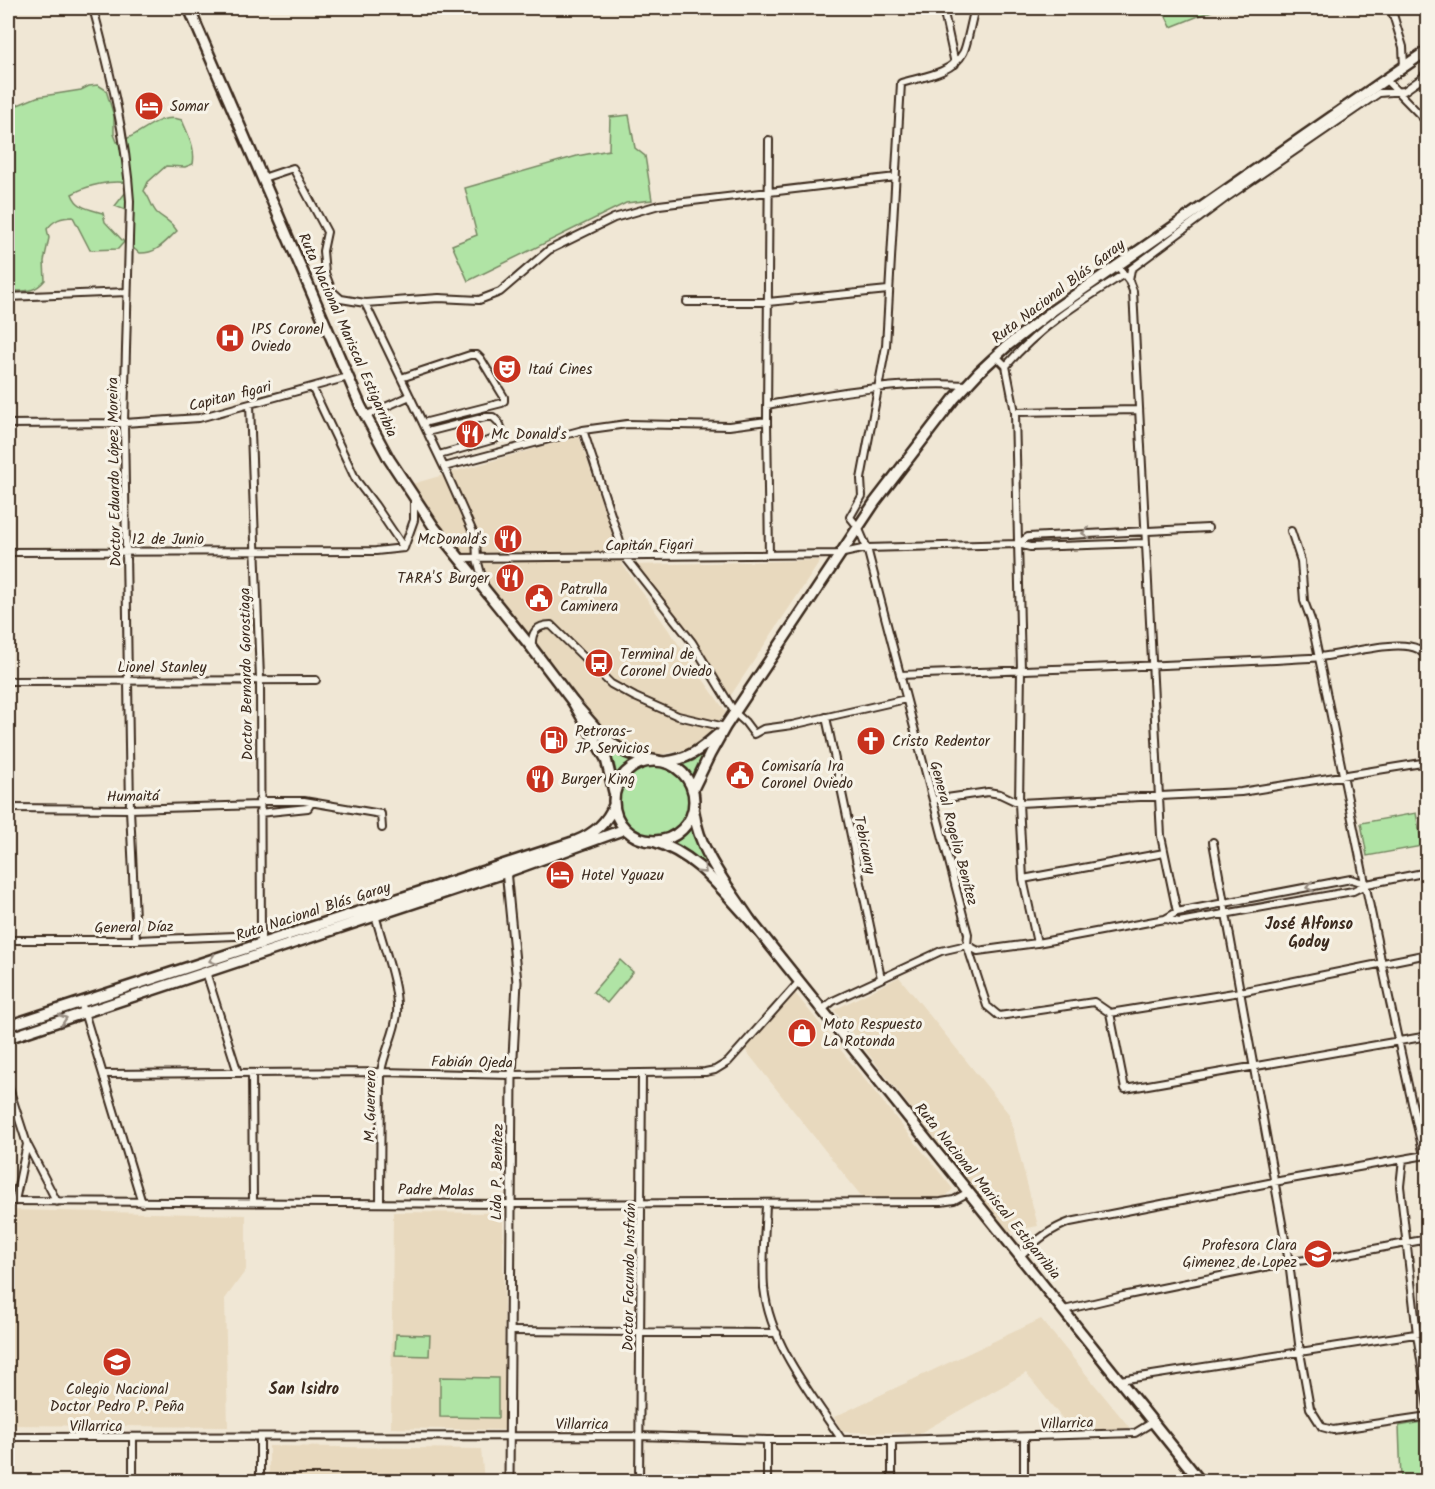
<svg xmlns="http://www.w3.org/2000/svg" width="1435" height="1489" viewBox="0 0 1435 1489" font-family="Kalam,sans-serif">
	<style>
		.built { fill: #e8d9be }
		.green { fill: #b0e4a5; stroke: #768762; stroke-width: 1.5 }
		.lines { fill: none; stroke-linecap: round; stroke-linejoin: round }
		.minor-casing { stroke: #3b2a1e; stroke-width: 10 }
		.tertiary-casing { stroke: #3b2a1e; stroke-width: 11 }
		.primary-casing { stroke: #3b2a1e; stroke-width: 14 }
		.trunk-casing { stroke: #3b2a1e; stroke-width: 14 }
		.minor { stroke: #f7f3e8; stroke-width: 6 }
		.tertiary { stroke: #f7f3e8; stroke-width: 7 }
		.primary { stroke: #f7f3e8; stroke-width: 9 }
		.trunk { stroke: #f7f3e8; stroke-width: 9 }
		.oneway { stroke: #998e83 }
		.labels { text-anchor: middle; stroke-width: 6; stroke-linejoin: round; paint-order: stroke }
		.poi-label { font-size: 15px; fill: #3b2a1e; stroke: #f7f3e8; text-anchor: start }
		.street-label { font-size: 15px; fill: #3b2a1e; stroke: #f7f3e8 }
		.neighbourhood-label { font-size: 16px; font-weight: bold; fill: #3b2a1e; stroke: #f7f3e8 }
	</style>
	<rect width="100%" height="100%" fill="#f0e7d5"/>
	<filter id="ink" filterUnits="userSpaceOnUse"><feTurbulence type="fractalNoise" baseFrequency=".0167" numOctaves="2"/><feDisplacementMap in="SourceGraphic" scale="12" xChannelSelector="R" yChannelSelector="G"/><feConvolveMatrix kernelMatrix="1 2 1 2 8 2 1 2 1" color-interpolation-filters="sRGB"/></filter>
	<g filter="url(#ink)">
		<path class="built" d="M579,436L623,565L726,712L710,732L688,749L659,755L632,750L613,739L468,564L412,484Z
			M821,560L729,698L634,565Z
			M899,977L1009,1114L1038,1226L1008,1232L834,1010Z
			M795,993L953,1189L943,1199L862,1197L743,1047Z
			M8,1210L246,1215V1270L225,1299L228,1427L8,1425Z
			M393,1212L503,1213L505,1430L391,1428Z
			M1041,1319L1130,1428L1073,1432L1026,1373L920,1433L842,1432L834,1417Z
			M269,1446L481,1449L484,1481H269Z"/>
		<path class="green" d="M1162,8H1219L1171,27Z
			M98,85L106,90L114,116V134L117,142C140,138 156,111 182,120C188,135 196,148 193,164L185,167L166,166L148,182L144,191C150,197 151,207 157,213C165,220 171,221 177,231C165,242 157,254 139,253L132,247V229L128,211L115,206L126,192L128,183C111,180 88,185 72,194C77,208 89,209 103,213L105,222L124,242L118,249L90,250L73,217C61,217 54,220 47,229L49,238L44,261L45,280C35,292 27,291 12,291L8,285V109L37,97L81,90L89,86Z
			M629,115L635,148L645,156L652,200L626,203L468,281L452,245L477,235L465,188L577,156L609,150L610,117Z
			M599,738L614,752L634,761L624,767L617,777L614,763Z
			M707,751L693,777L688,769L680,764L693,761Z
			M619 801a35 35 0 1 1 70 0a35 35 0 1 1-70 0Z
			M1416,813L1422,846L1367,856L1361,823Z
			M689,827L695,840L722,884L684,849L669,842L680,839Z
			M620,960L633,972L607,1003L593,992Z
			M396,1334L430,1335L429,1356L395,1355Z
			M440,1377L498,1378V1418L440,1417Z
			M1427,1421V1481H1401L1399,1426Z"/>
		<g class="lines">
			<g class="minor-casing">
				<path id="minor" d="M93,8C110,71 126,136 130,201L124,423L130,809L136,940
					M943,8L955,64
					M975,8C972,17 967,47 963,53C952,74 921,77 901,83L886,346L861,479L862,496L850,517L858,527L867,548L968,934L967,945L987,1006L999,1016L1094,1002L1110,1013L1240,992L1428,954
					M1391,8L1403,47L1404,66
					M1385,79L1428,123
					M769,140L767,421L769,555
					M263,178L293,168L327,232L323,251L325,273L332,291L341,299L365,303L439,298L479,300L500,292L549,250L614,218L659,205L896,177
					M1117,265L1129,281L1133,291L1161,836L1177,912
					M1129,281L1131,269L1226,198L1379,93L1404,91L1421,79L1428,71
					M8,297L127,292
					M687,302H768L888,290
					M365,303L444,467L476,539L477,559L485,588
					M996,356L1006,366L1015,412L1021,670L1019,803L1023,879L1037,943
					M1006,366C1039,327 1081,301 1124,274
					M401,378L470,355H477L481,359L504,397V401L502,403L423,423
					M312,387L356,480L375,505L404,548
					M250,404L260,679L261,946
					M767,405C836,393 897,381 967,385
					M1015,412L1139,410
					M365,416L410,396
					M8,424L124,423L199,418L348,377
					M583,430L625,557L692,642L735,713L745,722L754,734L763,729L792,725L906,699
					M427,432L486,417H493C500,423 503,427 501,436L495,439L439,455
					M444,467L583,430L627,424L729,426L767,421
					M1291,531L1301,561L1304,601L1311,620C1349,798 1382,978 1424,1155
					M1018,544L1028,537L1208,528
					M8,552L376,551L404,548L414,520V500
					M458,558L839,554L867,548L1018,544L1030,547L1145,543
					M532,647C531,633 536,625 551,625L611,684L635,697L678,716L725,727
					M900,675C1037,669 1173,666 1310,658C1337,657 1395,638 1418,649C1421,651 1425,655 1428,658
					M8,681L316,680
					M826,717L881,978
					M933,800L988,792L1000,794L1019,803L1241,792L1428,762
					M259,801H304L381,814L382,828
					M8,808L130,809L259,805
					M259,813L308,808L311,803
					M1213,842L1289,1262L1300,1352L1310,1408L1322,1427L1333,1430L1428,1416
					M1023,879L1164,853
					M375,914C382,944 399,984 397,1014C395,1034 384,1052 381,1072L380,1202
					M1166,919L1179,922L1353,891L1367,884L1428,872
					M8,940H136L260,935
					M206,972L238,1073
					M81,1002L142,1203
					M823,1009L833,1001L941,951L967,945L978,951L1037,943L1165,919L1177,912L1351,879L1367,884
					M1110,1013L1125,1089L1428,1036
					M252,1073L253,1202
					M104,1074L381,1072L512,1075L705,1072L715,1070L728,1062L800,981
					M8,1085L27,1144L15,1201
					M27,1144L57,1202
					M1403,1159L1400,1186L1417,1334L1428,1406
					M8,1201L510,1204L941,1202L954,1200L969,1192
					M766,1204C765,1231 762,1260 764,1288C770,1344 811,1394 842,1440
					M1021,1255C1036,1241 1050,1229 1070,1222L1274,1182L1426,1155
					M1064,1310L1123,1296L1289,1262L1331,1257L1428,1239
					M510,1331L777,1333
					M1120,1380L1428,1332
					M8,1437L639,1436L767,1440H892L1135,1433L1153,1422
					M1024,1437V1482
					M892,1440V1482
					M133,1482V1438
					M260,1482V1438
					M639,1482L642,1073
					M767,1482V1440"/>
			</g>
			<g class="tertiary-casing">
				<path id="tertiary" d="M506,870L517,982L512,1075L509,1482"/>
			</g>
			<g class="primary-casing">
				<path id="primary" d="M189,8L361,407L389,459L434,527L532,648L573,702L601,734C622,753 630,756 658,761
					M653,841C696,854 720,888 750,920L1201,1482"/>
			</g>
			<g class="trunk-casing">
				<path id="trunk" d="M573,702L606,759L614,792
					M614 801a40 40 0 1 1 80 0a40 40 0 1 1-80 0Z
					M664,762C687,760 700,750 717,735
					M693,789L710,754L725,727L875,502L954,399L979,372L1007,346L1052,311L1428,50
					M694,812C699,852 728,886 750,920
					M8,1026L576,841C594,834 607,823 614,805
					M8,1038L507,872L625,829"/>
			</g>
			<use href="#minor" class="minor"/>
			<use href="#tertiary" class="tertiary"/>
			<use href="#primary" class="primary"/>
			<use href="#trunk" class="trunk"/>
		</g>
		<defs><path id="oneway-chevron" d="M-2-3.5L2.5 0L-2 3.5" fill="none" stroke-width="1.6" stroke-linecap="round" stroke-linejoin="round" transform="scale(1.5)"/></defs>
		<g class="oneway">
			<use href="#oneway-chevron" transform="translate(1086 533) rotate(177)"/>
			<use href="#oneway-chevron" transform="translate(703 870) rotate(44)"/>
			<use href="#oneway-chevron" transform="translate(1310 887) rotate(169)"/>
			<use href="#oneway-chevron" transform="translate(213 960) rotate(162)"/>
			<use href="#oneway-chevron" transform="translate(63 1019) rotate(-18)"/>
		</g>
	</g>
	<defs>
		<g id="hotel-disc" transform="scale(1.5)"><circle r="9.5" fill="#c8321e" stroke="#f7f3e8"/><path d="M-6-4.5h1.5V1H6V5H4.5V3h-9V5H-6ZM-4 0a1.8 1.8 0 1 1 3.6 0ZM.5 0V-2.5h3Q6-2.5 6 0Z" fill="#fff"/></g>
		<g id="hospital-disc" transform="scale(1.5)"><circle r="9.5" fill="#c8321e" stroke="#f7f3e8"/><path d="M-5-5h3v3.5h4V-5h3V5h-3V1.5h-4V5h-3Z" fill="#fff"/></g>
		<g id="theatre-disc" transform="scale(1.5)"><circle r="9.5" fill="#c8321e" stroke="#f7f3e8"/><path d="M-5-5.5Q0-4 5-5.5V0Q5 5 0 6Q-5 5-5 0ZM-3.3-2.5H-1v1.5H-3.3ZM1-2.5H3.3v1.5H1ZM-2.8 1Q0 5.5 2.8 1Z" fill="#fff"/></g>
		<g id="restaurant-disc" transform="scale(1.5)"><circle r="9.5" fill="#c8321e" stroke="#f7f3e8"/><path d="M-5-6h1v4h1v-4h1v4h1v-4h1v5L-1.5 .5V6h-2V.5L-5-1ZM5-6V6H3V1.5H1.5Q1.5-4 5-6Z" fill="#fff"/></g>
		<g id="civic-disc" transform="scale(1.5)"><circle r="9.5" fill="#c8321e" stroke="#f7f3e8"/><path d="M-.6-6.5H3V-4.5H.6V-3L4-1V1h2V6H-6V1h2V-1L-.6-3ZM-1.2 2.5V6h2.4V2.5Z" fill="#fff"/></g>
		<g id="bus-disc" transform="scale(1.5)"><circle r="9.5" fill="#c8321e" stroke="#f7f3e8"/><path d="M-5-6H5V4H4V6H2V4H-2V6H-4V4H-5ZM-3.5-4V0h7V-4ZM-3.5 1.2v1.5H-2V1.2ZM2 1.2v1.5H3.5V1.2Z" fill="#fff"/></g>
		<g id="fuel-disc" transform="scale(1.5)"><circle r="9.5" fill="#c8321e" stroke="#f7f3e8"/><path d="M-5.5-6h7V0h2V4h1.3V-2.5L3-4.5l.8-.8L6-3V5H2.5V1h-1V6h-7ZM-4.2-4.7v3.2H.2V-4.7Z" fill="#fff"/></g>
		<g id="church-disc" transform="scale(1.5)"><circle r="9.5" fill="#c8321e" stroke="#f7f3e8"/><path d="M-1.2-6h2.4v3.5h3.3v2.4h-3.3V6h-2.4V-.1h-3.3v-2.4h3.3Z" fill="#fff"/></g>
		<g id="shop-disc" transform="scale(1.5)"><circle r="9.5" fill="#c8321e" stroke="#f7f3e8"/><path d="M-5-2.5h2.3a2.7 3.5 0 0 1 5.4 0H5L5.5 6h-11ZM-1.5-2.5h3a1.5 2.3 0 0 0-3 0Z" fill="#fff"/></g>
		<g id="school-disc" transform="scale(1.5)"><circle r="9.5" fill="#c8321e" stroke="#f7f3e8"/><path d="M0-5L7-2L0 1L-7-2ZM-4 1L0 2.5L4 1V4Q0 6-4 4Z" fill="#fff"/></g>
	</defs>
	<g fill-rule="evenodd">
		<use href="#hotel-disc" x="149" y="106"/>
		<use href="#hospital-disc" x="230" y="338"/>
		<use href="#theatre-disc" x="507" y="369"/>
		<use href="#restaurant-disc" x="470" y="434"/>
		<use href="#restaurant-disc" x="508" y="539"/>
		<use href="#restaurant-disc" x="510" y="578"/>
		<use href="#civic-disc" x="539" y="598"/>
		<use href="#bus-disc" x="599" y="663"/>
		<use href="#fuel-disc" x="554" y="740"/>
		<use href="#church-disc" x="871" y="741"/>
		<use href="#civic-disc" x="740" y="775"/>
		<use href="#restaurant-disc" x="540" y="779"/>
		<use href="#hotel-disc" x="560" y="875"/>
		<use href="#shop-disc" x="802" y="1033"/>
		<use href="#school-disc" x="1318" y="1254"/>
		<use href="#school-disc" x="117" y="1362"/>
	</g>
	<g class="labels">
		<g class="poi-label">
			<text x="170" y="111">Somar</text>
			<text x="251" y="334">IPS Coronel<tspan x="251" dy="17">Oviedo</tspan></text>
			<text x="528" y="374">Itaú Cines</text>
			<text x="491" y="439">Mc Donald's</text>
			<text x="487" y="544" text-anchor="end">McDonald's</text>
			<text x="489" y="583" text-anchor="end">TARA'S Burger</text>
			<text x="560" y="594">Patrulla<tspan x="560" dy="17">Caminera</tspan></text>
			<text x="620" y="659">Terminal de<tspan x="620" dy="17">Coronel Oviedo</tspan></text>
			<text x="575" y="736">Petroras-<tspan x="575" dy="17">JP Servicios</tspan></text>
			<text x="892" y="746">Cristo Redentor</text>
			<text x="761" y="771">Comisaría 1ra<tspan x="761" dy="17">Coronel Oviedo</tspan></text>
			<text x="561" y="784">Burger King</text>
			<text x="581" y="880">Hotel Yguazu</text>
			<text x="823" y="1029">Moto Respuesto<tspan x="823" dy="17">La Rotonda</tspan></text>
			<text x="1297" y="1250" text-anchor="end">Profesora Clara<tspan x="1297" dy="17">Gimenez de Lopez</tspan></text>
			<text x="117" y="1394" text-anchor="middle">Colegio Nacional<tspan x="117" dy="17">Doctor Pedro P. Peña</tspan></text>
		</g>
		<g class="street-label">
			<text transform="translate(1058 291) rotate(-37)" y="5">Ruta Nacional Blás Garay</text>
			<text transform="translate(348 335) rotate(66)" y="5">Ruta Nacional Mariscal Estigarribia</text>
			<text transform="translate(230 396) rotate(-14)" y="5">Capitan figari</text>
			<text transform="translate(114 472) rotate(-91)" y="5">Doctor Eduardo López Moreira</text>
			<text x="168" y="544">12 de Junio</text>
			<text transform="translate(649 545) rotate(-1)" y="5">Capitán Figari</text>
			<text x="162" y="672">Lionel Stanley</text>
			<text transform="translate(246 674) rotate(-91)" y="5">Doctor Bernardo Gorostiaga</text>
			<text transform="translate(133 796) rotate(-1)" y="5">Humaitá</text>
			<text transform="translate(954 833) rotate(75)" y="5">General Rogelio Benítez</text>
			<text transform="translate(865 845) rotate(78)" y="5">Tebicuary</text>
			<text transform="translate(313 911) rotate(-18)" y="5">Ruta Nacional Blás Garay</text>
			<text transform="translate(134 927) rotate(-1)" y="5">General Díaz</text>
			<text transform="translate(472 1062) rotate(1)" y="5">Fabián Ojeda</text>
			<text transform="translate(370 1106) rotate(-89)" y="5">M. Guerrero</text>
			<text transform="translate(497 1172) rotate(-89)" y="5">Lida P. Benítez</text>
			<text transform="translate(436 1190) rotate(1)" y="5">Padre Molas</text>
			<text transform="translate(988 1191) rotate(51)" y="5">Ruta Nacional Mariscal Estigarribia</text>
			<text transform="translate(629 1277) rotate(-89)" y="5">Doctor Facundo Insfrán</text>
			<text transform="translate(1067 1423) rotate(-2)" y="5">Villarrica</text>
			<text x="582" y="1429">Villarrica</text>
			<text x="96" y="1431">Villarrica</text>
		</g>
		<g class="neighbourhood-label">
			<text x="1309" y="929">José Alfonso<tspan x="1309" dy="18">Godoy</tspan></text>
			<text x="304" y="1394">San Isidro</text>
		</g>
	</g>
	<rect width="1435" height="1489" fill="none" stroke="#f7f3e8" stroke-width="30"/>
	<rect x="15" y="15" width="1405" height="1459" fill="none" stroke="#3b2a1e" stroke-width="2" filter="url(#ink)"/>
</svg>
